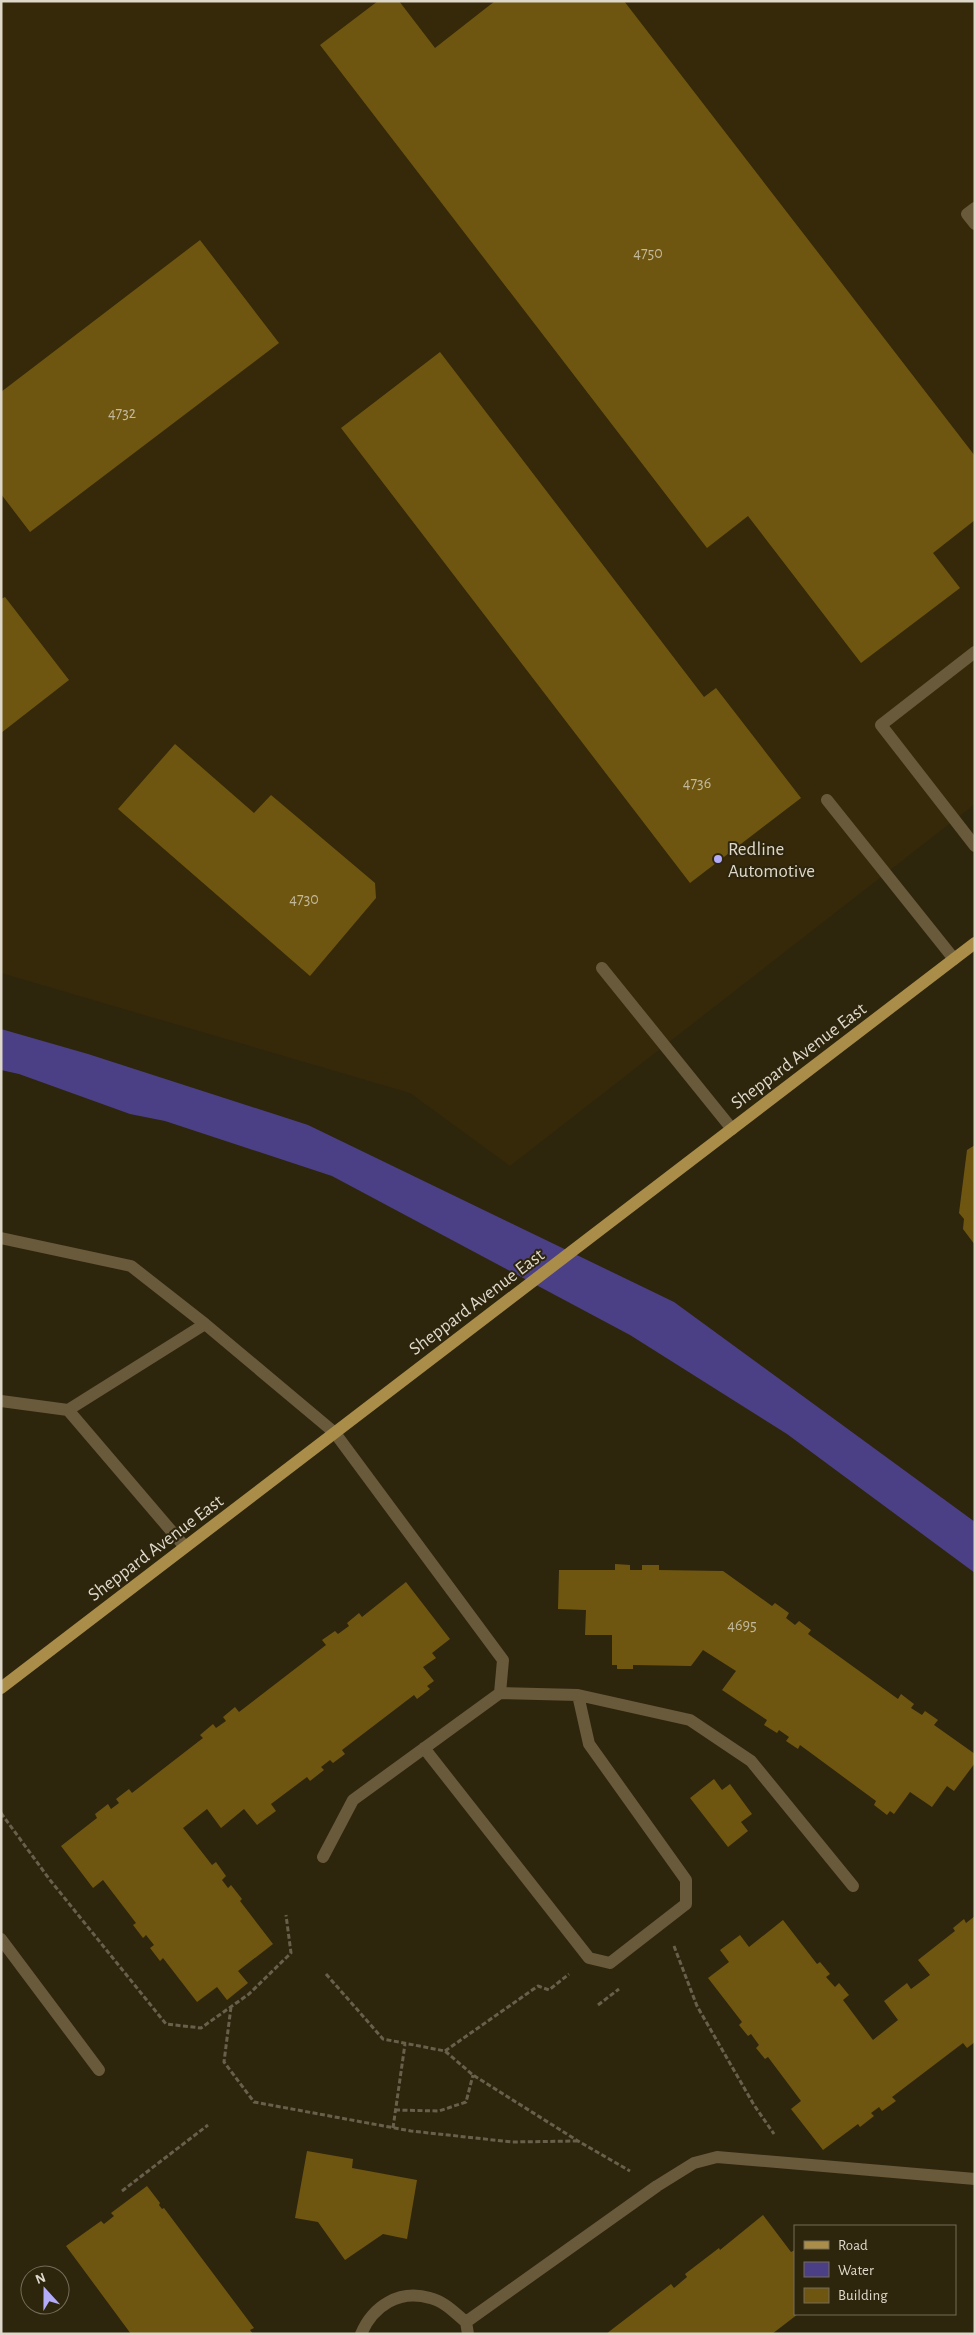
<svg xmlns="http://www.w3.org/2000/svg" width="976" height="2335" viewBox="0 0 976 2335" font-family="'Alegreya Sans',sans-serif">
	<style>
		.built { fill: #362909 }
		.water { fill: #4b4085 }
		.building { fill: #6f5610 }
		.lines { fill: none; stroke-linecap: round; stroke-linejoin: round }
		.path { stroke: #68604b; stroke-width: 3; stroke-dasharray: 5 2.5; stroke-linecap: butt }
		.minor { stroke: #685a3b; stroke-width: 12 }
		.major { stroke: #aa8d49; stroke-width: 12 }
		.poi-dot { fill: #b3acf9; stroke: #2e250d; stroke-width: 2 }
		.labels { text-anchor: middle; stroke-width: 4; stroke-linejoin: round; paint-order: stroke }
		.number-label { font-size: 16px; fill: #c2b89c }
		.poi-label { font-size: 19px; fill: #ded8ca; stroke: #2e250d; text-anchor: start }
		.street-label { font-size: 19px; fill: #ded8ca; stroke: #2e250d }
	</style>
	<rect width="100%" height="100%" fill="#2e250d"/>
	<path class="built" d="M1,1H975V804L510,1166L410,1093L1,973Z"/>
	<path class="water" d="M1,1029L88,1054L308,1125L674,1302L975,1522V1573L787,1434L630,1335L332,1176L165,1121L130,1114L19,1074L1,1070Z"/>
	<path class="building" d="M378,1H399L435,48L495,1H624L975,456V520L933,553L960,588L861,663L748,516L707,548L320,45Z
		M200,240L279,343L30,532L1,494V392Z
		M440,352L704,697L716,688L801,798L690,883L341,428Z
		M5,597L69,680L1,733V599Z
		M175,744L254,813L271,795L375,883L376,898L310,976L118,809Z
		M975,1145V1245L963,1229L964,1219L959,1213L967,1150Z
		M615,1564L630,1565V1570H642V1565H659V1570L723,1571L772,1606L775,1603L789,1613L786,1618L795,1625L799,1621L811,1630L808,1634L898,1699L901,1694L914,1704L911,1708L922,1715L925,1711L938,1720L934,1725L975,1754V1763L954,1791L947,1786L932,1807L910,1792L894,1814L890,1811L887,1815L874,1805L876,1801L800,1745L798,1749L786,1741L789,1737L779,1730L777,1733L764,1725L767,1720L722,1690L736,1671L703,1650L691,1666L633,1665V1669H617V1665H612V1635H585L586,1610L558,1609L559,1570H615Z
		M406,1582L450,1639L432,1653L436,1658L423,1667L434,1681L427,1686L430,1689L417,1699L414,1695L342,1750L345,1754L333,1763L330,1760L321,1767L324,1770L310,1781L307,1777L271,1804L276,1811L257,1825L244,1809L221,1828L207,1809L183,1828L212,1865L216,1862L226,1876L222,1880L228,1888L231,1885L242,1899L240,1901L273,1944L238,1971L248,1983L227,2000L217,1987L197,2002L163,1958L160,1961L150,1948L154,1945L146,1935L143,1938L133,1925L136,1923L103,1880L93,1888L61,1846L97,1818L95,1814L108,1804L111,1809L119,1803L116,1799L129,1789L132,1793L203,1738L200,1735L213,1724L216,1728L226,1721L223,1717L235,1707L239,1712L326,1645L322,1640L335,1631L338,1634L349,1626L347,1623L359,1613L362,1617Z
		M714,1779L722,1790L730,1784L752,1814L741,1822L748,1831L728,1847L690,1798Z
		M975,1916V2042L967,2048L963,2043L892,2097L896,2101L882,2111L879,2107L871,2113L874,2116L860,2127L858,2124L823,2150L791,2109L801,2101L768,2057L765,2059L756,2048L759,2045L751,2034L748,2036L739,2025L742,2022L708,1978L729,1962L720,1950L740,1935L749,1947L783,1920L817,1964L820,1962L830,1974L826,1977L835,1987L839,1983L849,1995L843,2000L873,2040L898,2020L884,2001L907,1983L911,1989L930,1975L918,1960L955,1931L953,1928L964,1919L966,1923Z
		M307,2151L353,2159L352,2168L417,2180L407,2239L383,2234L345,2260L318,2222L295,2218Z
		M147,2186L160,2203L159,2205L162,2209L164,2208L254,2328L250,2330L253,2334H131L66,2246L101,2221L104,2224L114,2216L111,2213Z
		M763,2215L791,2252L795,2250V2314H798L772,2334H606L671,2284L674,2288L687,2277L685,2274L719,2248L720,2250Z"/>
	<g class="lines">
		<path class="path" d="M1,1813L50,1880L166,2024L201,2028L249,1994L291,1953L286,1915
			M674,1946L697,2006L754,2105L774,2134
			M326,1974L383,2039L445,2051L473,2075L578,2141L630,2171
			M598,2005L619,1989
			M231,2007L224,2062L254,2102L411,2131L512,2142L578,2141
			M445,2051L538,1986L549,1990L569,1974
			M395,2110L439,2111L466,2102L473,2075
			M393,2128L405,2044
			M122,2191L208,2125"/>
		<path class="minor" d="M975,208L967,214L975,224
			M975,652L881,725L975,846
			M827,800L954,959
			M602,968L732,1129
			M1,1238L131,1266L205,1324
			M1,1401L68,1410
			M185,1547L68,1410L205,1324L335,1433L503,1660L500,1693L353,1800L323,1857
			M500,1693L578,1695L690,1720L751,1761L853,1886
			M424,1748L589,1958L610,1963L686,1904V1880L589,1744L578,1695
			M1,1939L99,2070
			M466,2322L657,2186L694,2163L717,2157L975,2179
			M361,2334C373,2306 399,2289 430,2298C444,2301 455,2313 466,2322L468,2334"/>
		<path class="major" d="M1,1688L975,943"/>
	</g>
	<circle class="poi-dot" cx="718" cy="859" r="5"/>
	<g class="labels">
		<g class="number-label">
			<text x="648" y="258">4750</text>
			<text x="122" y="418">4732</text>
			<text x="697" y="788">4736</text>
			<text x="304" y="904">4730</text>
			<text x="742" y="1630">4695</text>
		</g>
		<g class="poi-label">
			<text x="728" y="855">Redline<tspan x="728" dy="22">Automotive</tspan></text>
		</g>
		<g class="street-label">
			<text transform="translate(798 1055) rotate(-37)" y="7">Sheppard Avenue East</text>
			<text transform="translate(476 1301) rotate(-37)" y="7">Sheppard Avenue East</text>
			<text transform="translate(155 1547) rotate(-37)" y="7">Sheppard Avenue East</text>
		</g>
	</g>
	<rect width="976" height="2335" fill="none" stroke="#ded8ca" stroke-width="5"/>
	<rect x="794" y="2225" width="162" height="90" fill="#2e250d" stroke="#746d59"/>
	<rect x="804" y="2241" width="25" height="8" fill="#aa8d49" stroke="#746d59"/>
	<text x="838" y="2250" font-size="15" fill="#ded8ca">Road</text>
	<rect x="804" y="2262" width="25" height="15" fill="#4b4085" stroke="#746d59"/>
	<text x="838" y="2275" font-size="15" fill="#ded8ca">Water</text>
	<rect x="804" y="2288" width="25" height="15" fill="#6f5610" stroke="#746d59"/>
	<text x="838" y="2300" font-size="15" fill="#ded8ca">Building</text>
	<g transform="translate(45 2290) rotate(339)"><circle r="24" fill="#2e250d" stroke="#746d59"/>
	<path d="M0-4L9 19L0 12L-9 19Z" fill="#b3acf9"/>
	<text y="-8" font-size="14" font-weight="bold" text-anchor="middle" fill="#ded8ca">N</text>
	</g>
</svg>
